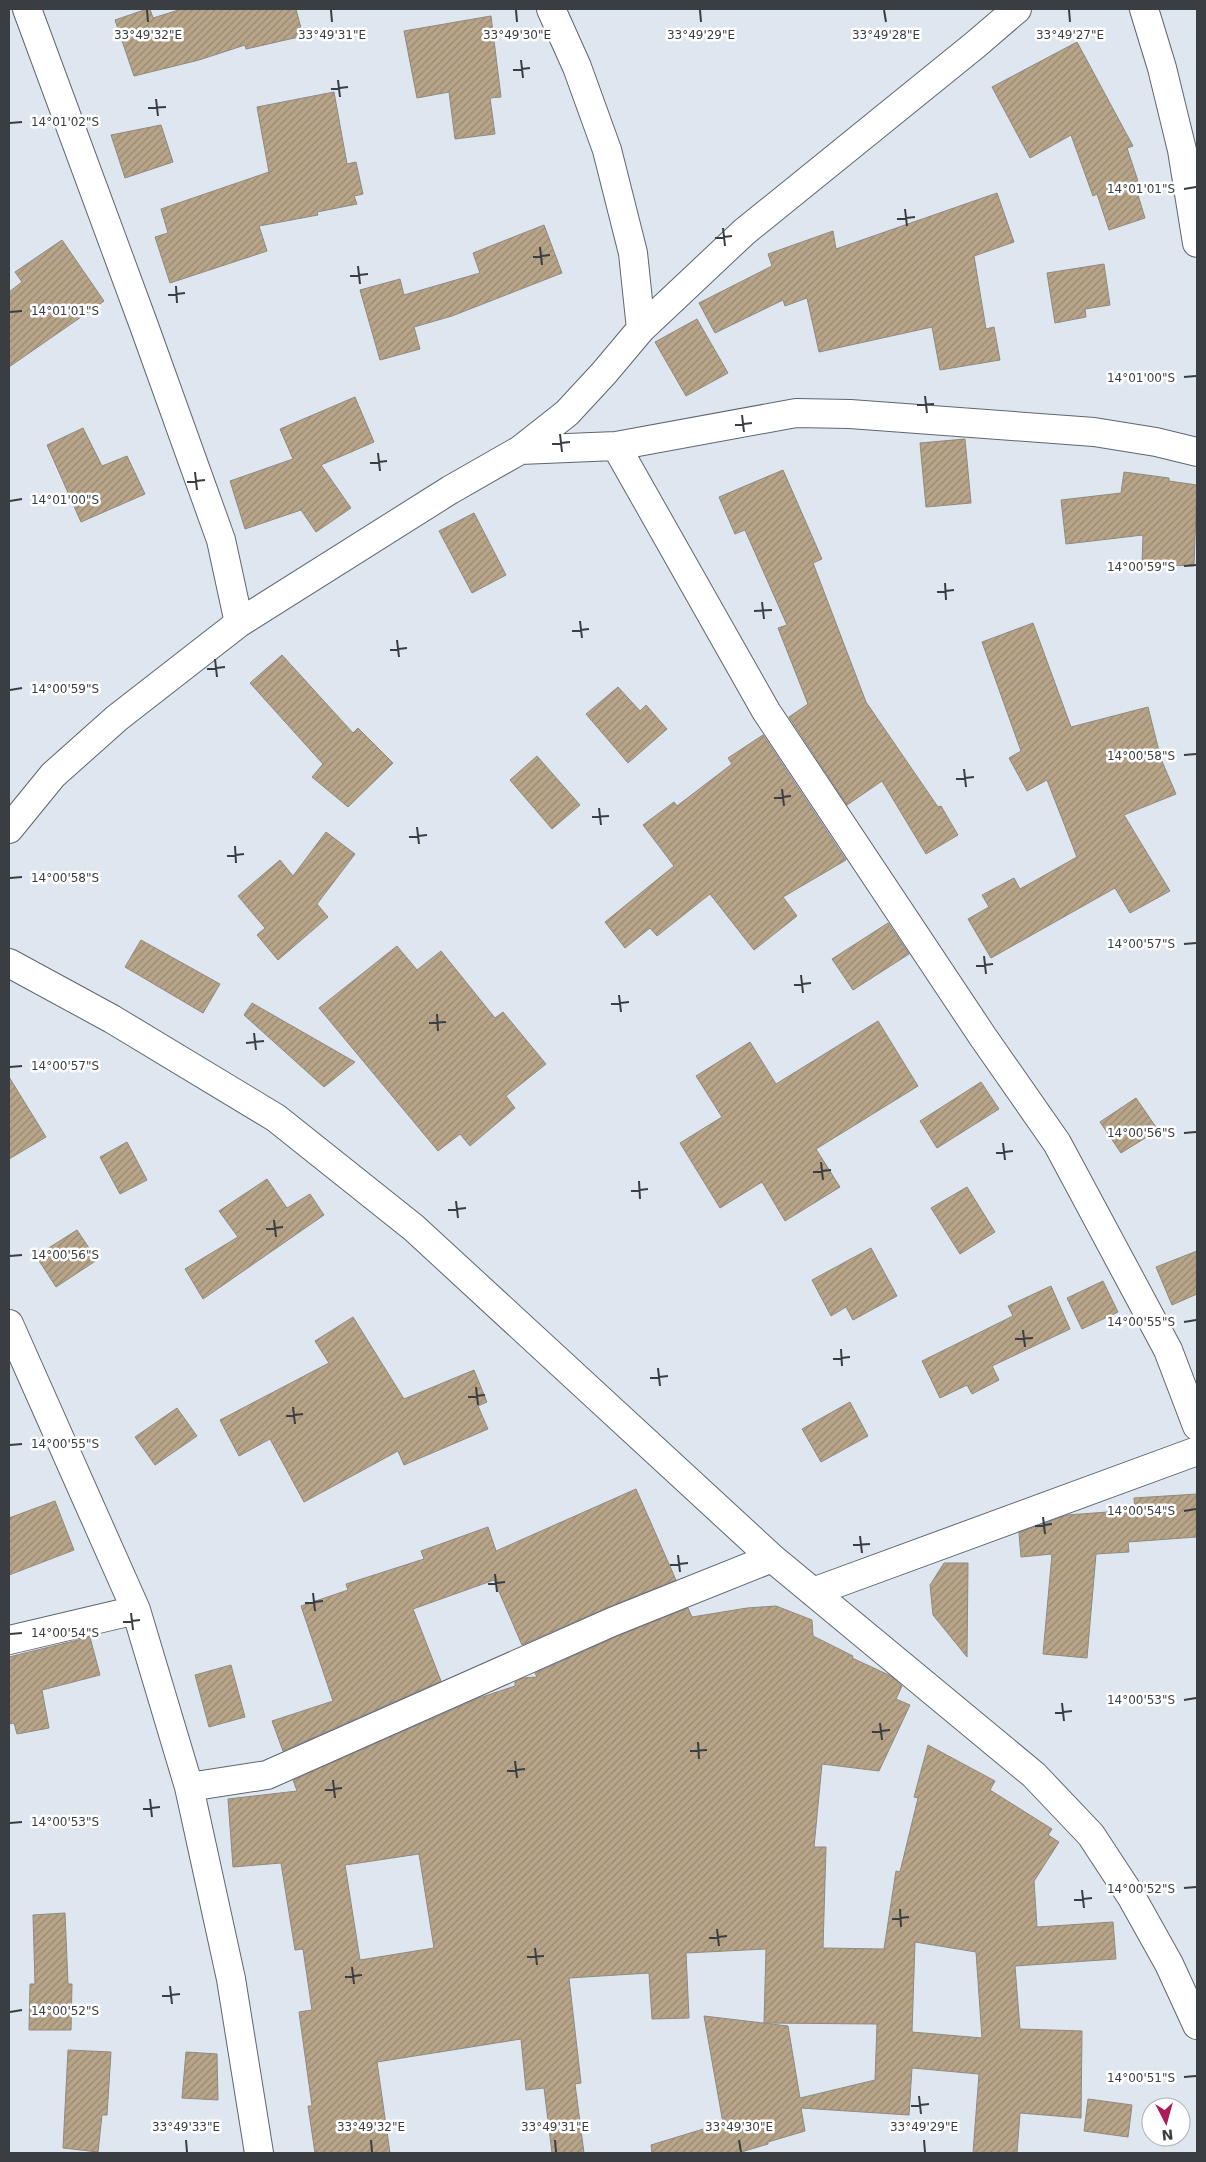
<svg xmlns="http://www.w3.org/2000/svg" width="1206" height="2162" viewBox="0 0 1206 2162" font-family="'DejaVu Sans',sans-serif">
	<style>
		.building { fill: url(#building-hatch); stroke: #908980; fill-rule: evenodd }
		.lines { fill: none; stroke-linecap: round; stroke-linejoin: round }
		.minor-casing { stroke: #5f666e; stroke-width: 30 }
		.minor { stroke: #fff; stroke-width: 28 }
		.ticks { fill: none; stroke: #3a3d41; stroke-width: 2 }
		.ticks-label { font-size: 12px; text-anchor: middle; fill: #3a3d41; stroke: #fff; stroke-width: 5; stroke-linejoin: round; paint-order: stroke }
	</style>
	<defs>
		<pattern id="building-hatch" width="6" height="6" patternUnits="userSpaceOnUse" patternTransform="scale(1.25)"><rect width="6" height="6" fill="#b8a589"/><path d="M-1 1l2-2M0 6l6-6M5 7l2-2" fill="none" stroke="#978872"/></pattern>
	</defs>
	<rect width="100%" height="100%" fill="#dee6f0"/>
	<path class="building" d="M147,9H150L153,18L182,9H296L303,36L246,49L245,45L199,60L134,76L115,20Z
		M491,16L501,97L490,98L495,134L455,139L449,92L417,98L404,31Z
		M1077,42L1133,146L1127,148L1138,181L1134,182L1145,218L1109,230L1097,194L1093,196L1071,135L1030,158L992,87Z
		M334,92L347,164L356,162L363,194L354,196L357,204L317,212L318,215L259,226L267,251L170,283L155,237L168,233L161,209L269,172L257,107Z
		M161,125L173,162L125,178L111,135Z
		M997,193L1014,242L974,256L986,329L994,327L1000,360L940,370L932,327L819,352L807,298L785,306L783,300L715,333L699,303L772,266L768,254L833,231L836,249Z
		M544,225L562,273L452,316L414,327L420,349L380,360L360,290L400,279L404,295L480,273L473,253Z
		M62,240L104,301L9,367V292L22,282L15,272Z
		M1104,264L1110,305L1085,309L1086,317L1055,323L1047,273Z
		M697,319L728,373L686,396L655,342Z
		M355,397L374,442L321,465L351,508L316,532L301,510L245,529L230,481L293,459L280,429Z
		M83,428L102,466L127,456L145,494L81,522L47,445Z
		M965,439L971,503L926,507L920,443Z
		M783,470L822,559L813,563L866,702L938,807L941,806L958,835L926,854L882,781L847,805L789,717L808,704L778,628L787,625L745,530L735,534L719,497Z
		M1124,472L1169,478V481L1197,485L1194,566L1142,564L1143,535L1066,544L1061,500L1121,493Z
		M474,513L506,575L472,593L439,531Z
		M1033,623L1071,727L1148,707L1161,759L1176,794L1124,815L1170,891L1130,913L1115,888L991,958L968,919L989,907L982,895L1014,878L1020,889L1077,857L1047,780L1027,791L1009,758L1021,751L982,642Z
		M282,655L353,733L358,728L393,763L348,807L312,777L323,764L250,683Z
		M618,687L640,711L646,705L667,729L628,763L586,714Z
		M763,735L846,860L783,897L797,916L754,950L710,894L657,936L650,928L625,948L605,922L674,866L643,825L674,802L677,806L732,764L728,758Z
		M537,756L580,805L552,829L510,780Z
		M326,832L355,854L317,904L328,917L278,960L257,935L265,928L238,896L280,860L293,876Z
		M888,923L909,954L853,990L832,959Z
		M141,940L220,984L203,1013L125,967Z
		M397,946L417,970L441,951L495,1018L503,1012L546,1064L506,1096L515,1108L470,1146L460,1134L438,1151L319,1008Z
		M252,1003L355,1062L324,1087L244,1015Z
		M878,1021L918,1086L816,1149L840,1187L785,1221L762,1182L720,1208L680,1143L722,1117L696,1076L750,1042L776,1084Z
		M9,1077L46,1137L9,1159Z
		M981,1082L999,1109L937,1148L920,1121Z
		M1136,1098L1158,1130L1121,1153L1100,1122Z
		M127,1142L147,1180L120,1194L100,1157Z
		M267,1179L287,1208L310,1194L324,1215L203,1299L185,1269L238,1237L219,1211Z
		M967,1187L995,1232L960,1254L931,1208Z
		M77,1230L97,1260L56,1287L36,1256Z
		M871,1248L897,1296L853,1320L846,1307L831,1316L812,1280Z
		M1197,1251V1294L1172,1305L1156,1267Z
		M1103,1281L1118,1312L1082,1329L1067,1298Z
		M1051,1286L1070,1329L992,1366L999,1380L972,1394L967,1385L940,1398L922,1361L1013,1316L1008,1306Z
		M353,1317L404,1399L474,1370L487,1402L478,1406L488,1429L404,1465L398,1451L304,1502L270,1439L239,1456L220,1420L329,1363L315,1341Z
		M850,1402L868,1436L821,1462L802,1429Z
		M177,1408L197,1436L155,1465L135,1437Z
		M636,1489L676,1580L606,1608L522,1645L494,1580L413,1609L441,1681L283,1751L272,1721L333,1701L301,1606L348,1590L346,1584L424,1559L421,1551L488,1527L496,1551Z
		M1197,1494V1537L1128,1542L1129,1552L1096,1554L1087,1658L1043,1654L1052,1554L1021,1557L1019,1533L1067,1515L1135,1510L1134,1498Z
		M55,1501L74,1550L9,1575V1518Z
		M944,1563H968L967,1657L933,1615L930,1585Z
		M776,1606L812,1620L813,1636L853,1656L852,1658L891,1676L902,1686L896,1699L910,1705L879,1771L822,1764L814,1847H826L823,1948L884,1949L896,1871L900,1872L918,1798L914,1797L928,1745L995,1781L990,1790L1052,1829L1048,1835L1059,1842L1034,1881L1037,1927L1113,1922L1116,1959L1015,1966L1020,2029L1082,2031L1081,2118L1020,2113L1017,2153H973L979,2074L912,2068L909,2115L801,2108L805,2131L768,2142V2144L738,2153H652L651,2145L723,2123L704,2016L788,2026L800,2098L875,2080L877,2024L764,2023L766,1949L686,1953L689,2018L652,2019L649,1973L569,1978L581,2083L575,2084L584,2153H552L544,2088L526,2090L521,2039L377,2062L390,2153H315L308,2106H312L299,2012L312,2010L303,1949L295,1950L281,1863L233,1867L228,1799L297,1791L293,1780L479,1698L515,1686V1682L523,1678L537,1677L535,1673L618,1636L688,1608L692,1617L747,1608ZM419,1854L434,1948L360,1960L345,1865ZM915,1942L976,1952L982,2038L912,2032Z
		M90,1637L100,1675L42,1690L49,1728L17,1734L14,1723L9,1724V1657Z
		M231,1665L245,1717L209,1727L195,1675Z
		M65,1913L68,1984H72L71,2030H29L30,1984H35L33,1915Z
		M68,2050L111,2052L107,2115H102L98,2152L63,2148Z
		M186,2052L217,2054L218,2100L182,2098Z
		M1088,2099L1132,2105L1128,2137L1084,2131Z"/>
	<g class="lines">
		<g class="minor-casing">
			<path id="minor" d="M27,9L143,323L221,540L239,623
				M551,9L577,67L607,150L633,253L641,329
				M1144,9L1162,68L1182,150L1197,243
				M616,446L766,711L983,1037L1057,1143L1168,1350L1197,1426
				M520,450L616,446L796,413L850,414L1094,432L1156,442L1197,452
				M9,829L53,775L117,718L239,623L450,490L520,450L567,413L604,373L641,329L744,232L975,45L1017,9
				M9,963L112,1019L276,1118L414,1228L772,1558L1034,1775L1091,1835L1131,1896L1169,1964L1197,2025
				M9,1324L136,1610L189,1787L231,1979L259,2153
				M813,1592L1197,1451
				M9,1640L136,1610
				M189,1787L267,1775L612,1622L772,1558"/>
		</g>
		<use href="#minor" class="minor"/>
	</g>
	<path class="ticks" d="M147,10L148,22M331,10L332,22M516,10L517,22M700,10L701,22M884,10L886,22M1069,10L1070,22M521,60L523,78M513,70L530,68M338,80L340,97M331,89L348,87M156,99L158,116M148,108L166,107M10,123L22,122M1184,189L1196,187M905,209L907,226M897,219L915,217M723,228L725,246M715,238L732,236M540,247L542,265M533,257L550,255M358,266L360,284M350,276L368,274M176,286L177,303M168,295L185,293M10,312L22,311M1184,377L1196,376M925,396L927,413M917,405L934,404M742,415L744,432M735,425L752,423M560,434L562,452M552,444L570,442M378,453L380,471M370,463L387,461M195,472L197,490M187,482L205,480M10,501L22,499M1184,566L1196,565M945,583L946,600M937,592L954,590M762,602L764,619M754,611L772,610M580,621L582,638M572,631L589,629M397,640L399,657M390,650L407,648M215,659L217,677M207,669L225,667M10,690L22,688M1184,755L1196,754M964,769L966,787M956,779L974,777M782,789L784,806M774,798L791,796M599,808L601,825M592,817L609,816M417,827L419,844M409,837L427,835M235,846L236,863M227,856L244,854M10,878L22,877M1184,944L1196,943M984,956L986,974M976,966L993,964M801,975L803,993M794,985L811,983M619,995L621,1012M611,1004L629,1002M437,1014L438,1031M429,1023L446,1022M254,1033L256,1050M246,1043L264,1041M10,1067L22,1066M1184,1133L1196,1132M1003,1143L1005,1160M996,1153L1013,1151M821,1162L823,1180M813,1172L831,1170M639,1181L640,1199M631,1191L648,1189M456,1201L458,1218M448,1210L466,1208M274,1220L276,1237M266,1229L283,1227M10,1256L22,1255M1184,1322L1196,1320M1023,1330L1025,1347M1015,1339L1033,1338M841,1349L842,1366M833,1359L850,1357M658,1368L660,1386M650,1378L668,1376M476,1387L478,1405M468,1397L485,1395M293,1407L295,1424M286,1416L303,1414M10,1445L22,1444M1184,1511L1196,1509M1043,1517L1045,1534M1035,1526L1052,1524M860,1536L862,1553M853,1545L870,1544M678,1555L680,1572M670,1565L688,1563M495,1574L497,1592M488,1584L505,1582M313,1593L315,1611M305,1603L323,1601M131,1613L133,1630M123,1622L140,1620M10,1634L22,1633M1184,1700L1196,1698M1062,1703L1064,1721M1055,1713L1072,1711M880,1723L882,1740M872,1732L890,1730M698,1742L699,1759M690,1751L707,1750M515,1761L517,1778M507,1771L525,1769M333,1780L335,1798M325,1790L342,1788M150,1799L152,1817M143,1809L160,1807M10,1823L22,1822M1184,1888L1196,1887M1082,1890L1084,1908M1074,1900L1092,1898M900,1909L901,1927M892,1919L909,1917M717,1929L719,1946M709,1938L727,1936M535,1948L537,1965M527,1957L544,1956M352,1967L354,1984M345,1977L362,1975M170,1986L172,2004M162,1996L180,1994M10,2012L22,2010M1184,2077L1196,2076M919,2096L921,2114M911,2106L929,2104M186,2140L187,2152M371,2140L372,2152M555,2140L556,2152M739,2140L741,2152M924,2140L925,2152"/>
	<g class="ticks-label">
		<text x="148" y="39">33°49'32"E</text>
		<text x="332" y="39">33°49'31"E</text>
		<text x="517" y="39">33°49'30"E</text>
		<text x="701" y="39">33°49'29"E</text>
		<text x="886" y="39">33°49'28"E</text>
		<text x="1070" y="39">33°49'27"E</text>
		<text x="65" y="126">14°01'02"S</text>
		<text x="1141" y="193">14°01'01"S</text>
		<text x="65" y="315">14°01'01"S</text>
		<text x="1141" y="382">14°01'00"S</text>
		<text x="65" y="504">14°01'00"S</text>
		<text x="1141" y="571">14°00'59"S</text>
		<text x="65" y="693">14°00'59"S</text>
		<text x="1141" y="760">14°00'58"S</text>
		<text x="65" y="882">14°00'58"S</text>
		<text x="1141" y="948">14°00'57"S</text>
		<text x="65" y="1070">14°00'57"S</text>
		<text x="1141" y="1137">14°00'56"S</text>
		<text x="65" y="1259">14°00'56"S</text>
		<text x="1141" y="1326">14°00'55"S</text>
		<text x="65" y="1448">14°00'55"S</text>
		<text x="1141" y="1515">14°00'54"S</text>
		<text x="65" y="1637">14°00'54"S</text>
		<text x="1141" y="1704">14°00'53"S</text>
		<text x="65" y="1826">14°00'53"S</text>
		<text x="1141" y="1893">14°00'52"S</text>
		<text x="65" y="2015">14°00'52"S</text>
		<text x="1141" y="2082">14°00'51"S</text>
		<text x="186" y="2131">33°49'33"E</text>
		<text x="371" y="2131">33°49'32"E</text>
		<text x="555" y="2131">33°49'31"E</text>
		<text x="739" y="2131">33°49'30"E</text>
		<text x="924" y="2131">33°49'29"E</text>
	</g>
	<rect width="1206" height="2162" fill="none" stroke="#3a3d41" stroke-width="20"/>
	<g transform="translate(1166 2122) rotate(174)"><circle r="24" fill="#ffffff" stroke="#b0b1b3"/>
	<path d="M0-4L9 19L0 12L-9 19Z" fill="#ab1c58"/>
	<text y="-8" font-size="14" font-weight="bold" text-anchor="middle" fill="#3a3d41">N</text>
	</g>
</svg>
